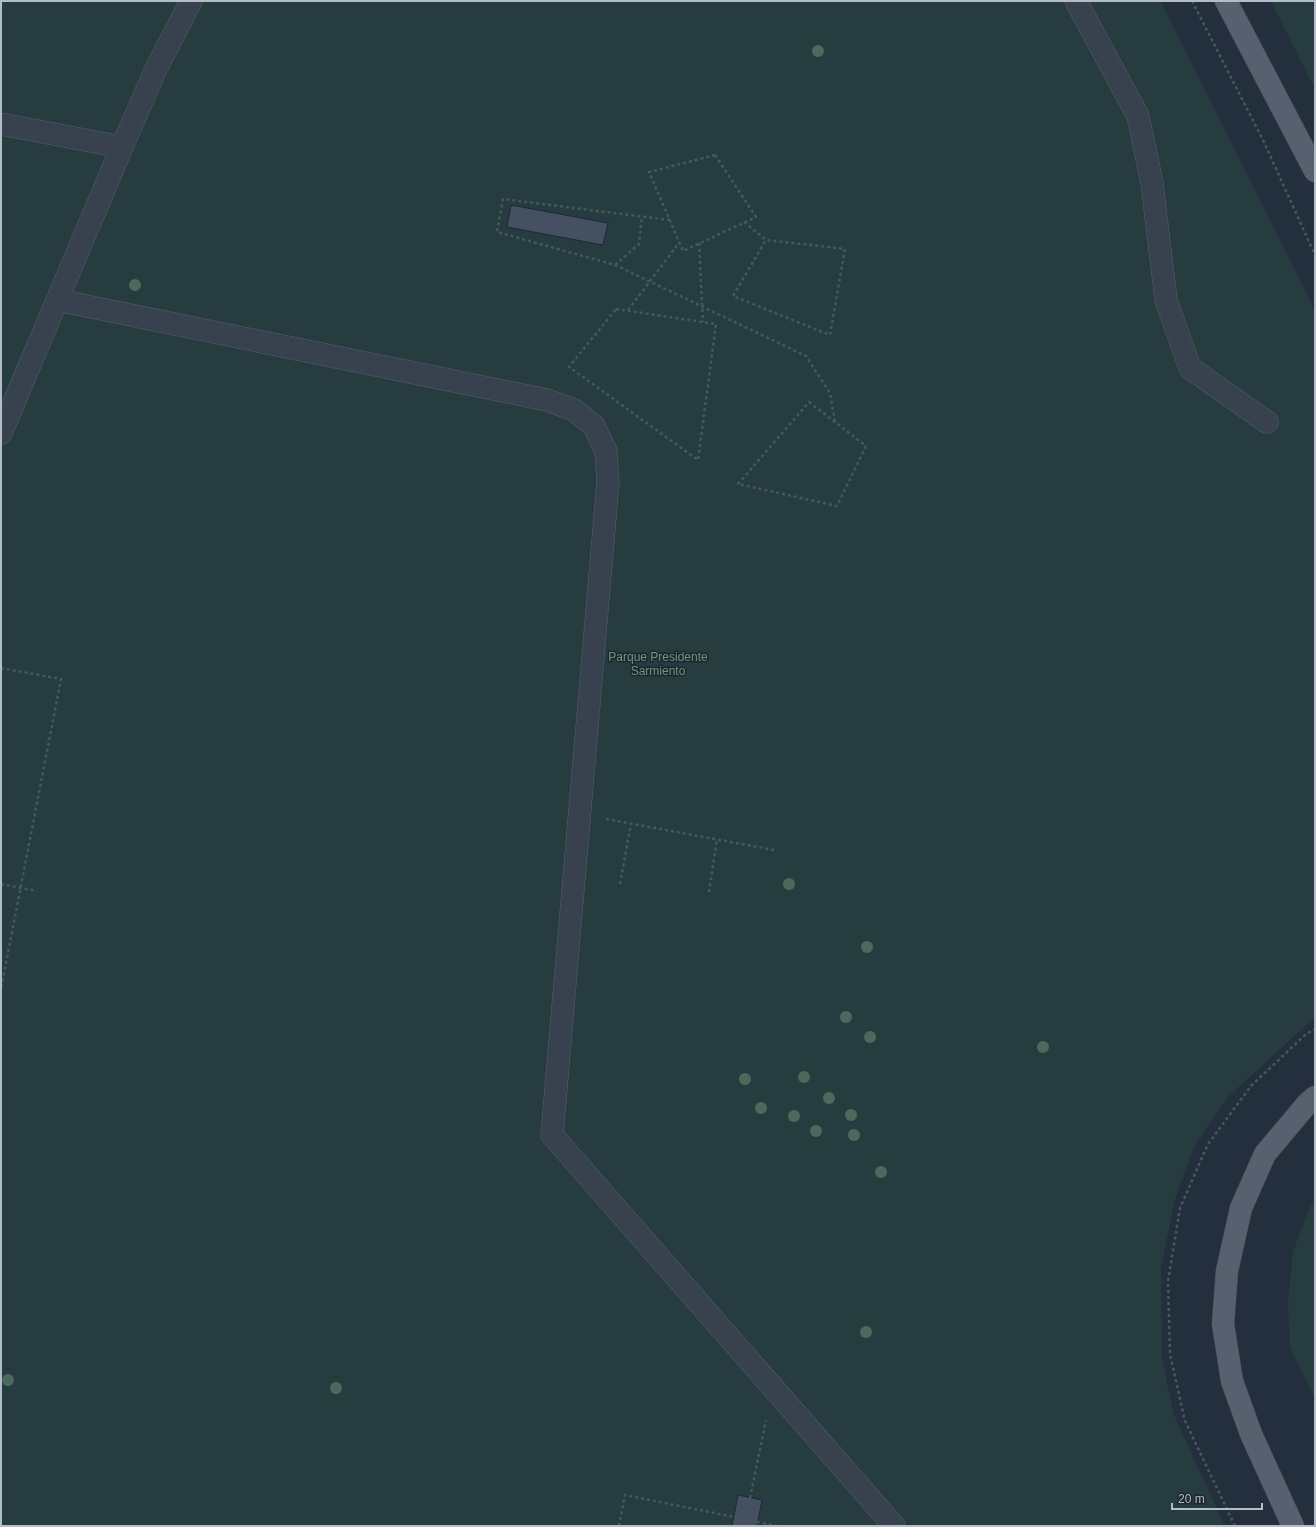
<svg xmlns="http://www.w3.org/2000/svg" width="1316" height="1527" viewBox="0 0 1316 1527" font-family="Helvetica,sans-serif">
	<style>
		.green { fill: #263c3f }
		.building { fill: #455162; stroke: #1f2835 }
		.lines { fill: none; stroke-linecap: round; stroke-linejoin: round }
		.minor-casing { stroke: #565f6c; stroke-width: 23 }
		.major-casing { stroke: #414a57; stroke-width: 23 }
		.path { stroke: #44595c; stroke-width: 2.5; stroke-dasharray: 3 3; stroke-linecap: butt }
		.minor { stroke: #38414e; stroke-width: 22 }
		.major { stroke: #56606e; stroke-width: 22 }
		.tree { fill: #4b6a5d }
		.labels { text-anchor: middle; stroke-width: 3; stroke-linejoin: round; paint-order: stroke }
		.park-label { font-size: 12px; fill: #6b9a76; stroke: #1d2633 }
	</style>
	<rect width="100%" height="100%" fill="#242f3e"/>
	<path class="green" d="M1,1H1160L1315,311V1017L1229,1096L1195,1144L1175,1199L1161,1268L1162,1359L1174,1415L1225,1526H1Z
		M1271,1H1315V89Z
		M1315,1198V1399L1290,1348L1288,1302L1293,1252L1308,1211Z"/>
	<path class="building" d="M511,205L608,223L603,245L507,227Z
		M738,1495L762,1500L757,1526H732Z"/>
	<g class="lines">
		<g class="minor-casing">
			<path id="minor" d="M1076,1L1138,116L1152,183L1166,300L1190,368L1267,422
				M1,124L122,147
				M57,300L547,400L574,410L594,426L606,451L608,482L552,1135L894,1526
				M1,433L122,147L155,71L191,1"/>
		</g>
		<g class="major-casing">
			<path id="major" d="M1226,1L1315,171
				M1293,1526L1251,1434L1232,1381L1223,1324L1227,1271L1241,1208L1265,1154L1307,1104L1315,1097"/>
		</g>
		<path class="path" d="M1192,1L1263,140L1315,255
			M715,155L756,217L683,251L649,172Z
			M670,220L503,199L497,232L615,265L806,356L830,393L835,422
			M744,222L766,240L845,249L830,335L733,296L766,240
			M699,243L703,322
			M615,265L639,244L642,216
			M616,309L716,324L698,460L569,367Z
			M628,310L679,243
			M809,402L866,446L837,506L738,484Z
			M1,668L61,679L1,989
			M606,819L774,850
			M1,884L37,891
			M620,884L631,824
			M709,892L717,839
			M750,1498L766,1420
			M757,1522L778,1526
			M619,1526L625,1495L734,1517
			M1235,1526L1185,1421L1170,1354L1168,1281L1180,1208L1208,1144L1251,1086L1306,1034L1315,1029"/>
		<use href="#minor" class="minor"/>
		<use href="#major" class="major"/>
	</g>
	<g class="tree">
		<circle cx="818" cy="51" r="6"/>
		<circle cx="135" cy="285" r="6"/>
		<circle cx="789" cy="884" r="6"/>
		<circle cx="867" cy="947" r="6"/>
		<circle cx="846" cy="1017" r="6"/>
		<circle cx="870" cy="1037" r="6"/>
		<circle cx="1043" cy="1047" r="6"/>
		<circle cx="804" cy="1077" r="6"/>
		<circle cx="745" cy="1079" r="6"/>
		<circle cx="829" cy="1098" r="6"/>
		<circle cx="761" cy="1108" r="6"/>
		<circle cx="851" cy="1115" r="6"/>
		<circle cx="794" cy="1116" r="6"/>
		<circle cx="816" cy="1131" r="6"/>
		<circle cx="854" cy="1135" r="6"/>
		<circle cx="881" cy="1172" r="6"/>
		<circle cx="866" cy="1332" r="6"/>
		<circle cx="8" cy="1380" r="6"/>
		<circle cx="336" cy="1388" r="6"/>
	</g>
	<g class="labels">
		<g class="park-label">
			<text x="658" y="661">Parque Presidente<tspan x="658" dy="14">Sarmiento</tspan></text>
		</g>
	</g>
	<rect width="1316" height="1527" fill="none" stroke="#b4bcc9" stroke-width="4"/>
	<path d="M1172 1503v6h90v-6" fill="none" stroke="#b4bcc9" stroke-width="2"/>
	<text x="1178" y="1503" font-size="12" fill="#b4bcc9" stroke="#1d2633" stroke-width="3" paint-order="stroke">20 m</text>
</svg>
